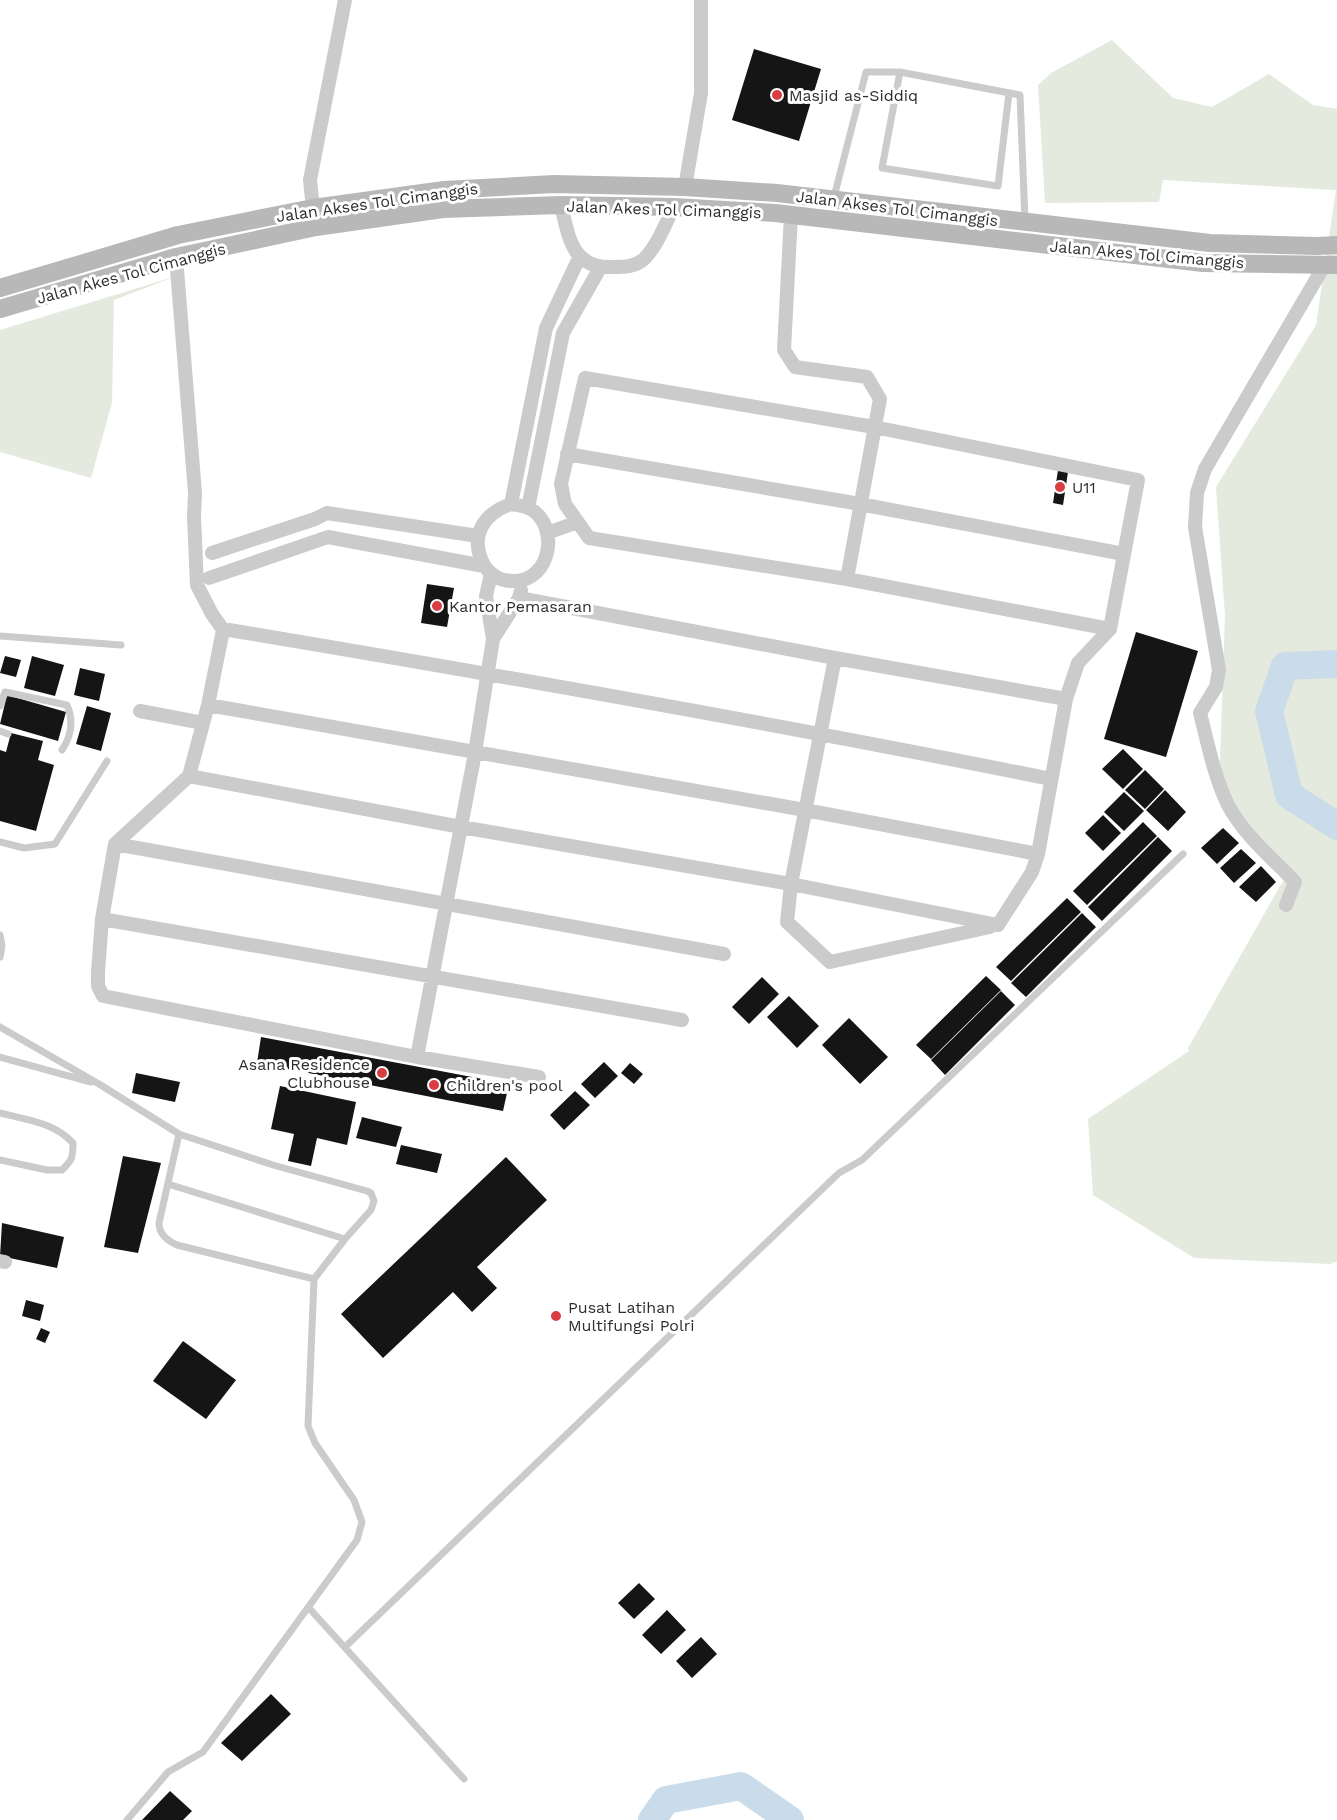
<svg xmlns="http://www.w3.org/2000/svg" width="1337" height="1820" viewBox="0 0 1337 1820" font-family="'Work Sans',sans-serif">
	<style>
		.green { fill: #e4eadd }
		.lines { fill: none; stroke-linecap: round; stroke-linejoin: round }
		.river { stroke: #cadce9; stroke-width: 28 }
		.building { fill: #151515 }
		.lane { stroke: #cbcbcb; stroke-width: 7 }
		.street { stroke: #cbcbcb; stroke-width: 14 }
		.secondary { stroke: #b8b8b8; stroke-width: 18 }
		.poi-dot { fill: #d83d43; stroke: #fff; stroke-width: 2 }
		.labels { text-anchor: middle; stroke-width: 6; stroke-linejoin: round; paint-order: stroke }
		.poi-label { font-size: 16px; fill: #2e2e2e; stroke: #fff; text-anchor: start }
		.street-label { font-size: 16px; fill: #2e2e2e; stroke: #fff }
	</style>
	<rect width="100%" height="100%" fill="#fff"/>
	<path class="green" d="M1112,40L1173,98L1212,107L1269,74L1313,105L1337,109V1261L1330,1264L1194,1258L1093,1195L1088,1119L1189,1051L1188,1048L1288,872L1219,789L1225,616L1216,487L1316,325L1336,190L1163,180L1159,202L1045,203L1038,85L1051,73Z
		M177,276L114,300L112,403L91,478L0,452V330Z"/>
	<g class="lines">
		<path class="river" d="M1337,664L1285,666L1269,711L1289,795L1337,826
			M652,1820L666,1800L741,1786L790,1820"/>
	</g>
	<path class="building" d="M754,49L821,69L799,141L732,120Z
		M1058,470L1068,472L1063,505L1053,503Z
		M427,584L454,588L447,627L421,623Z
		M1136,632L1198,651L1166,757L1104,739Z
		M5,656L21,660L16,677L0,673Z
		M32,656L64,665L55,696L24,688Z
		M80,668L105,674L99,701L74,695Z
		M7,695L66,712L58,741L0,724Z
		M87,706L111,713L101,751L76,744Z
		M11,733L43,741L38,760L54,765L36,831L0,821V750L6,752Z
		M1123,749L1143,769L1123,789L1102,769Z
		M1145,770L1164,789L1145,809L1125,790Z
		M1165,790L1186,812L1168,831L1146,810Z
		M1124,792L1144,811L1124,831L1104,812Z
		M1103,815L1121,833L1103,851L1085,833Z
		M1143,822L1157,836L1087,905L1073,891Z
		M1223,828L1239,843L1217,864L1201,848Z
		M1158,837L1172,851L1102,921L1088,907Z
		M1241,849L1256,863L1234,883L1220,868Z
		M1261,866L1276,882L1256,902L1239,887Z
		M1067,898L1081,912L1011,981L996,967Z
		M1082,913L1096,927L1026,997L1011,983Z
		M986,976L1001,990L931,1059L916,1045Z
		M762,977L779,994L749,1024L732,1007Z
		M1001,991L1015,1005L945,1075L931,1060Z
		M789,996L819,1026L797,1048L767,1017Z
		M849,1018L888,1057L860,1084L822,1045Z
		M261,1037L509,1084L503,1111L257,1063Z
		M604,1062L618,1076L595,1098L581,1084Z
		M630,1063L643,1074L634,1084L621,1073Z
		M136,1073L180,1082L175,1102L132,1093Z
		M280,1086L356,1102L347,1145L317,1138L311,1166L288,1161L294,1134L271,1129Z
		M575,1091L590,1105L564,1130L550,1115Z
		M362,1117L402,1127L396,1147L356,1138Z
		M401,1145L442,1154L437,1173L396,1164Z
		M123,1156L161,1163L138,1253L104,1247Z
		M506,1157L547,1200L477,1267L497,1288L472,1312L453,1292L383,1358L341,1314Z
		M2,1223L64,1237L57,1268L0,1256Z
		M26,1300L44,1305L40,1321L22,1316Z
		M41,1328L50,1332L45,1343L36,1339Z
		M183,1341L236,1380L206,1419L153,1381Z
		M639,1583L655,1599L634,1619L618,1603Z
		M667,1610L686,1630L661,1654L642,1635Z
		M701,1637L717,1654L692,1678L676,1661Z
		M271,1694L291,1714L242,1761L221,1743Z
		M170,1791L192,1811L183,1820H142Z"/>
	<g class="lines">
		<path class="lane" d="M900,72L882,168L998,186L1009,93
			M834,197L866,72H900L1020,95L1025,221
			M0,636L121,645
			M0,706L5,692L67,705C74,721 72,735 62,750
			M0,731L8,734
			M0,842L24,848L55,844L107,761
			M0,935L2,946L0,957
			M0,1027L99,1084L179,1134L273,1165L367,1191L371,1193L374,1201L371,1210L345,1239L314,1279L177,1245C168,1241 159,1234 159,1223L179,1134
			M0,1057L91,1082
			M0,1113C26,1120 54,1122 73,1143C73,1158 72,1160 62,1170H47L0,1160
			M168,1184L345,1239
			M309,1608L464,1779
			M345,1647L839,1173L862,1160L1183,854
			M127,1820L168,1772L203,1752L357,1540L362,1522L354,1500L315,1443L308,1426L314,1279"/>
		<path class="street" d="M685,187L701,93V0
			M561,205C569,238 572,269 613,267C624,267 635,267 644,259C658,245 665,224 674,207
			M313,208L310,180L345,0
			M791,215L784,350L795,367L867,377L880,399L847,579
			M176,257L195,493L194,517L197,585L212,614L224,631
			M567,454L860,504L1124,554
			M511,504L546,328L579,258
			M511,504C516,505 523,506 529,508C560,524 552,580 515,581C508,581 504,581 498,578C491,574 485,569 482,561C470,534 485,513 511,504Z
			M528,508L563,333L600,268
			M547,533L578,522
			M212,553L315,519L327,513L478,536
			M209,578L328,537L484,566
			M519,598L835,658L1066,699
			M493,639L519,598L521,590
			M835,658L791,884L787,922L830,962L990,927
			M208,705L222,635L224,631L229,630C504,676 778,724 1051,779
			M140,711L203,723
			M189,776L461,827L791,884L998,925L1032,872L1038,854L1066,699L1078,663L1110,629L1138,480L874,427L585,378L561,484L565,504L589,538L847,579L1110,629
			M115,844L724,954
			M1286,905L1295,882C1272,858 1244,835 1228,805C1214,776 1208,744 1200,713L1216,687L1219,670L1195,527L1197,493L1205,469L1324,266
			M102,919L682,1020
			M417,1057L475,753L493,639L486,596L491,574
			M539,1077L417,1057L103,996L98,986V972L102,919L115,844L189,776L208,705L805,810L1038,854
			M0,1261L5,1262"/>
		<path class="secondary" d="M0,288L178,235L313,208L444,190L554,184L685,187L777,193L1210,243L1317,246L1337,245
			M0,309L176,257L316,227L443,209L561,205L674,207L775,213L1203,263L1337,265"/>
	</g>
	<g class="poi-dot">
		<circle cx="777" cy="95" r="6"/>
		<circle cx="1060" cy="487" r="6"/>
		<circle cx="437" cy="606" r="6"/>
		<circle cx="382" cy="1073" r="6"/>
		<circle cx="434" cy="1085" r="6"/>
		<circle cx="556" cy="1316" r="6"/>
	</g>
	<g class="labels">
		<g class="poi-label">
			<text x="789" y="101">Masjid as-Siddiq</text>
			<text x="1072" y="493">U11</text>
			<text x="449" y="612">Kantor Pemasaran</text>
			<text x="370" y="1070" text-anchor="end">Asana Residence<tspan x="370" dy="18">Clubhouse</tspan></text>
			<text x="446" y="1091">Children's pool</text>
			<text x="568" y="1313">Pusat Latihan<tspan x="568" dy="18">Multifungsi Polri</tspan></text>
		</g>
		<g class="street-label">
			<text transform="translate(377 202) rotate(-8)" y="6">Jalan Akses Tol Cimanggis</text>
			<text transform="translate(897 208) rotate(7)" y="6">Jalan Akses Tol Cimanggis</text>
			<text transform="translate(664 209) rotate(2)" y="6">Jalan Akes Tol Cimanggis</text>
			<text transform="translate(1147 254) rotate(5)" y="6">Jalan Akes Tol Cimanggis</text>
			<text transform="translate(131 273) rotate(-15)" y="6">Jalan Akes Tol Cimanggis</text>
		</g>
	</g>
</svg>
